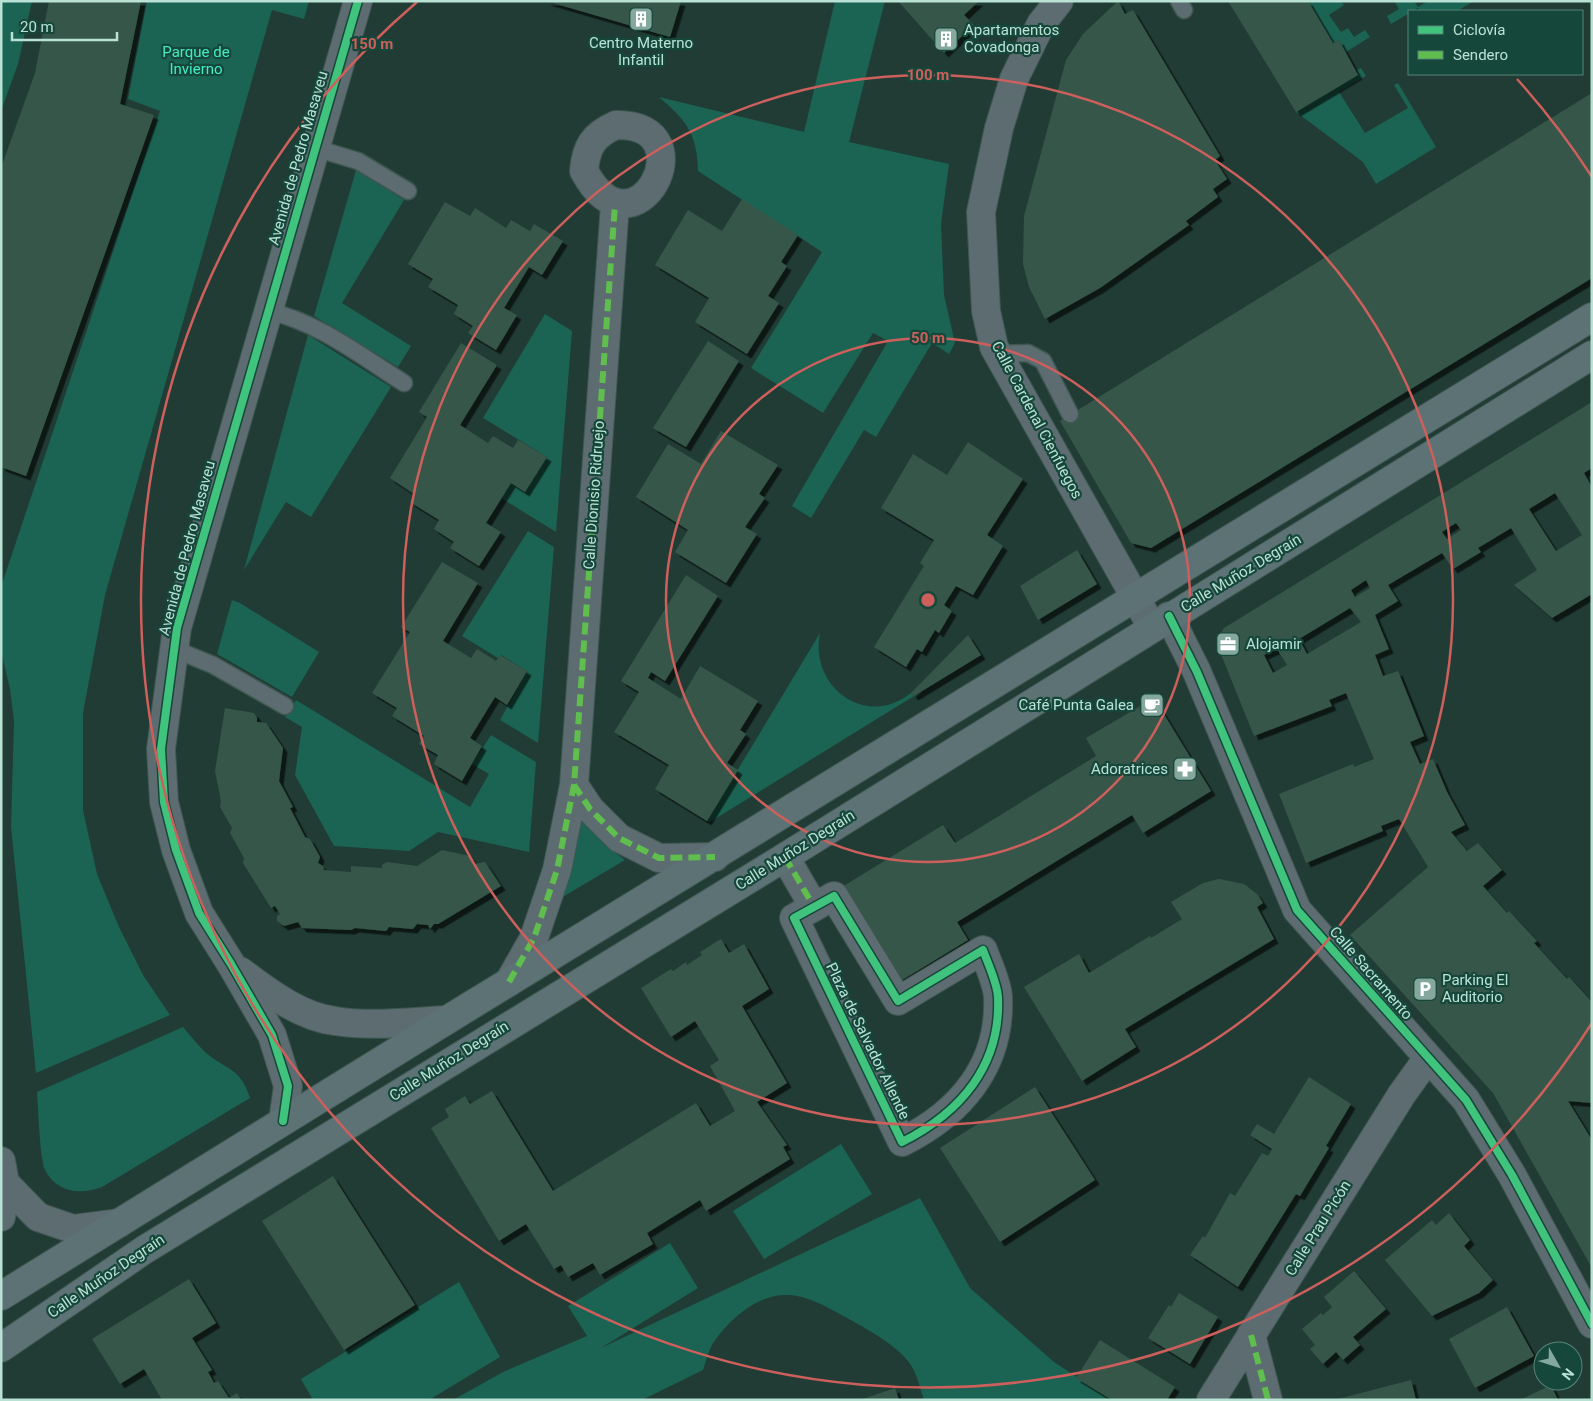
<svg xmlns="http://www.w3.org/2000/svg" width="1593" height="1401" viewBox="0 0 1593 1401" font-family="Roboto,sans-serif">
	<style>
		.green { fill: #1b6352 }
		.building { fill: #365649; fill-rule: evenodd; filter: url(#shadow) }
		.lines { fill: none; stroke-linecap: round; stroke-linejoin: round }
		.lane-casing { stroke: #3f5751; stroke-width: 19 }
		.street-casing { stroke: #3f5751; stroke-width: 30 }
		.highway-casing { stroke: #3f5751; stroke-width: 30 }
		.lane { stroke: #5d6c71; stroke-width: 16 }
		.street { stroke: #5d6c71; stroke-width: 28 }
		.highway { stroke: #5c7275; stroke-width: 28 }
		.quiet { stroke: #5fbe4e; stroke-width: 6; stroke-dasharray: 12 6; stroke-linecap: butt }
		.cycleway-casing { stroke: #16473b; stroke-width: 11 }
		.cycleway { stroke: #40c37c; stroke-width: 8 }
		.ring { fill: none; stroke: #cd605c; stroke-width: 2.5 }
		.labels { text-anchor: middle; stroke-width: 4.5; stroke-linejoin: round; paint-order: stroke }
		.poi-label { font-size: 15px; fill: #b9e2d5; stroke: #16473b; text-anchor: start }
		.park-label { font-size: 15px; fill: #41edc5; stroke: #16473b }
		.street-label { font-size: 15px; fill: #b9e2d5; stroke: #16473b }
		.centre { fill: #cd605c; stroke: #16473b; stroke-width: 2.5 }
		.ring-label { font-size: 15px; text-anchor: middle; font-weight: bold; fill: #cd605c; stroke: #16473b; stroke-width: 4.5; stroke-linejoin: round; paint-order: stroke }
	</style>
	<defs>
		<filter id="shadow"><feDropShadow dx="4.5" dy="4.5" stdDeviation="0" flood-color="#0009"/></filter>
	</defs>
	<rect width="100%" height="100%" fill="#213c35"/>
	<path class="green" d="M1,1H32L18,64L1,111Z
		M147,1H309L304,19L272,10L105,595L83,713V810L97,874L119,927L143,975L170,1015L36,1073L11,827L14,721L10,689L1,651V587L160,111L128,99Z
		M835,1H885L849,142L949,164L941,224L944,295L955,343L949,354L932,343L876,437L864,430L811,518L792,506L888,341L873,333L823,413L751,368L822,252L698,171C697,134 687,121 659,97L804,132Z
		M1308,1H1341L1344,5L1329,15L1341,32L1348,28L1354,37L1365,30L1370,37L1346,52L1339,40L1333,43Z
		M1394,1H1414L1418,7L1428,1H1474L1457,11H1420L1418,8L1391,24L1387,16L1399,9Z
		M1361,68L1366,76L1339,92L1365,133L1408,108L1394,85L1398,83L1436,147L1376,184L1363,162L1296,112L1358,75L1357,70Z
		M356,170L404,200L342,303L411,346L398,367L314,316Z
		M545,314L572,331L556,532L501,498L511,483L525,492L547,457L483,418Z
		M308,335L391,387L311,517L286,502L244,570Z
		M528,531L554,547L538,743L500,720L527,671L501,655L498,658L462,636Z
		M232,600L240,603L319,652L292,697L217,654Z
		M820,633C809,687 866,729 911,693L914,696L710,822L707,821Z
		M296,700L470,807L489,774L472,764L491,735L536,762L529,852L438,832L409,851L334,846L295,775L302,727L285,717Z
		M578,816L605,845L625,860L561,898C571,871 579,845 578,816Z
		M183,1027C190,1035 197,1044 204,1051C226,1071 240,1066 250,1098L102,1187C80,1195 57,1193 45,1170C40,1160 38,1107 37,1092Z
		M841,1144L872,1194L764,1259L733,1211Z
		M920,1198L970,1288L1054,1362L1112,1400H924C920,1389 918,1377 912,1367C903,1349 867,1329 849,1319C832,1310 810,1296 789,1295C758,1293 728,1320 712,1345C708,1352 706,1362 703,1370L642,1400H453L503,1372L587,1336L568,1306L670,1243L698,1288L601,1348Z
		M459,1282L500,1357L429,1400H313L301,1379Z"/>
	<path class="building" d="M49,1H141L120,104L154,115L26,476L1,467V168L35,73Z
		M546,1H681L670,37Z
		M898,1H979L964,15L974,25L944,53Z
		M1118,1L1125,14L1133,10L1220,156L1215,160L1227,179L1213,189L1218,197L1186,221L1189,225L1100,288L1045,319L1029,287L1023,264L1024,216L1066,60L1083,34Z
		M1228,1H1308L1333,43L1339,40L1358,75L1296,112Z
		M1592,93V278L1151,548L1131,543L1060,421Z
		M742,199L798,235L781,262L787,266L768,296L779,303L747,354L695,322L709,298L655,265L688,210L722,231Z
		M445,202L470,216L475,208L506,228L511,220L530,231L534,224L563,241L542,275L529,267L504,308L517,315L496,350L468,333L473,326L454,314L458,305L428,287L433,279L408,264Z
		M708,341L739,361L686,447L653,428Z
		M461,343L497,365L460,425L488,443L493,436L513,448L518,440L547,457L525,492L511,483L486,523L501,532L479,566L450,548L454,542L434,529L439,520L410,502L414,494L390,478L427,417L419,412Z
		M1592,402V468L1584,473L1592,487V594L1552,618L1514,585L1537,570L1511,528L1478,548L1481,552L1453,569L1442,553L1388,585L1398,601L1375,615L1389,649L1375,655L1383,676L1398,671L1424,736L1410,742L1420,764L1433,759L1447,792L1465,825L1451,832L1467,851L1478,843L1502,870L1483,886L1507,913L1509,911L1537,941L1534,943L1567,979L1569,977L1592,1002V1103L1568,1101L1592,1140V1268L1493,1093L1350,935L1428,867L1399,819L1381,826L1383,831L1306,863L1279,794L1353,764L1354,767L1374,759L1346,693L1329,700L1332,706L1254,736L1216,642L1224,628ZM1555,493L1582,535L1556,551L1529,509ZM1456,523L1461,530L1447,539L1442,532ZM1366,580L1370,588L1355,597L1351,590ZM1350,608L1361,622L1307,654L1299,639ZM1257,638L1261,644L1253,649L1249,643ZM1277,649L1287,665L1273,673L1264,655Z
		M721,431L778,465L759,494L765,498L745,527L757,534L726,583L675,552L688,530L636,497L668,444L701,464Z
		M968,442L1023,479L987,535L1003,546L973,595L956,586L944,605L952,611L939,633L935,630L922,652L917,649L906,667L874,647L924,566L920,563L934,540L881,508L913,454L947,475Z
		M1077,550L1097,584L1038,620L1020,586Z
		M442,562L478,583L443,641L471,658L477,649L496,661L500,655L527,671L507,705L495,697L470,738L482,746L462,781L434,764L438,755L419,744L424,736L392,716L397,708L372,693L410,632L401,627Z
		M686,575L718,596L665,681L651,672L648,678L681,699L700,666L758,701L740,730L746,734L727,763L738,770L707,821L655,789L669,765L614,732L639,692L621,681Z
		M968,635L981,655L914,696L911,693Z
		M1154,698L1211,791L1143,833L1132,815L957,922L968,940L899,982L842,887L943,825L955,843L1096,756L1086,738Z
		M225,708L254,713L257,718V722L266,723L283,748L279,781L293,807L290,808L305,837L310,839L320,857L318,863L323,866L324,870L351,872V866L382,868V865L387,862L417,866L442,850L470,856L475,864L485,862L501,886L438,924H434L430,929L428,925L417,924L413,929L389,927L386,931L355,928L351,930L302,928L298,922L284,926L277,921V916L280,914L275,906L271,908L243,863L244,858L230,833L232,828L220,807L221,801L215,771Z
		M1219,879L1244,884L1257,894L1263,903L1257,907L1274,939L1125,1029L1136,1047L1082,1081L1024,987L1079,954L1089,973L1150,936L1151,938L1182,919L1171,902L1203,883Z
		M721,939L729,953L744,944L769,989L742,1006L787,1083L757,1102L787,1145L783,1147L790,1159L706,1211L700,1200L647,1233L653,1244L600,1275L593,1263L568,1277L561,1265L554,1269L526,1224L499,1241L431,1128L449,1117L445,1109L465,1096L470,1104L492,1091L553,1191L696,1103L710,1126L735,1111L710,1066L719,1060L695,1021L671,1037L641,988L671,969L673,971L686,962L687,965L702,955L700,952Z
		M1309,1077L1351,1104L1326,1146L1329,1148L1300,1196L1296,1194L1238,1287L1190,1255L1203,1236L1205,1238L1230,1193L1235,1196L1262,1153L1268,1156L1272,1149L1250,1135L1257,1124L1274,1134Z
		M1035,1087L1095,1180L1000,1242L940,1148Z
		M333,1176L415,1305L344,1350L262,1221Z
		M1449,1213L1470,1240L1464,1246L1493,1280L1479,1293L1432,1316L1385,1260L1432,1220L1436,1225Z
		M1354,1271L1386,1309L1353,1337L1360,1345L1343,1360L1336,1352L1323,1364L1310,1349L1315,1345L1302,1329L1321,1313L1323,1315L1332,1307L1324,1297Z
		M189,1279L216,1323L192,1338L212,1370L208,1372L214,1383L218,1381L229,1398L237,1393L241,1400H162L144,1369L120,1384L92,1339Z
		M1179,1293L1218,1317L1190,1364L1148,1338L1169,1305L1171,1307Z
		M1507,1307L1534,1356L1475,1388L1449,1339Z
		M1100,1340L1175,1387L1167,1400H1112L1076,1378Z
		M1411,1380L1416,1400H1338V1399Z
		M1551,1385L1558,1400H1520Z
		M895,1388L899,1400H863V1399Z"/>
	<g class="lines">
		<g class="lane-casing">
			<path id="lane" d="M1179,1L1184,10
				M315,148L358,161L408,191
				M268,311C318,322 361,356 404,383
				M997,354L1028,353L1043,361L1070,414
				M174,649L213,665L285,706"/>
		</g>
		<g class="street-casing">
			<path id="street" d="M1059,1L1041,24L1014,79L999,128L981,212L986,311L994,347L1152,627
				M616,125C710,123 635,266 584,171C586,147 593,135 616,125Z
				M1169,616L1197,672L1297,910L1466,1100L1512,1175L1592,1324
				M574,785L590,809L619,838L659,858L715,857
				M785,857L814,907
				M834,896L898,1001L983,950C988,964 997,982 998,997C1001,1066 960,1113 902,1142L794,918Z
				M240,971C267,991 300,1017 335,1021C371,1027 410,1022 447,1020
				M509,982L534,938L557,870L574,785L615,204
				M283,1121L288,1086L272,1035L231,964L199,913L176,850L164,802L161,749L177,628L358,1
				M1,1161L5,1183L1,1217
				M5,1183L38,1217L73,1229L119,1223
				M1251,1335L1268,1400
				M1211,1400L1402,1094L1428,1058"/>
		</g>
		<g class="highway-casing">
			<path id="highway" d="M1,1296L447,1020L1592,317
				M1,1348L144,1250L785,857L1592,355"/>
		</g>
		<use href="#lane" class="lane"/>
		<use href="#street" class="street"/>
		<use href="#highway" class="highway"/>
		<path class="quiet" d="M574,785L590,809L619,838L659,858L715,857
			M785,857L814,907
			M509,982L534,938L557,870L574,785L615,204
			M1251,1335L1268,1400"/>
		<g class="cycleway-casing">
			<path id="cycleway" d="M1169,616L1197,672L1297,910L1466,1100L1512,1175L1592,1324
				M834,896L898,1001L983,950C988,964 997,982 998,997C1001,1066 960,1113 902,1142L794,918Z
				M283,1121L288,1086L272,1035L231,964L199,913L176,850L164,802L161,749L177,628L358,1"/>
		</g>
		<use href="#cycleway" class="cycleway"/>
	</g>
	<g class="ring">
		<circle cx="928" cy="600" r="262"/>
		<circle cx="928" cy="600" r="525"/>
		<path d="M1592 1023A787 787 0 1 1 417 2M1517 79A787 787 0 0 1 1592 177"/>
	</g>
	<defs>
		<g id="building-square" transform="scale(1.25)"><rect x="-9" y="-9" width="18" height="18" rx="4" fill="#84a89d" stroke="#16473b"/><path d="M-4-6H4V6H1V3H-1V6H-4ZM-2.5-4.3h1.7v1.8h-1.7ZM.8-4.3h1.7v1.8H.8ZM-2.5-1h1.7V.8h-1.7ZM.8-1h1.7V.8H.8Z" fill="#fff"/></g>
		<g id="office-square" transform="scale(1.25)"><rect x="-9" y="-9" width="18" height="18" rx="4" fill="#84a89d" stroke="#16473b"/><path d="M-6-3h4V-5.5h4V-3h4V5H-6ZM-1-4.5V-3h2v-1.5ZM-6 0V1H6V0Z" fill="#fff"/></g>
		<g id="cafe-square" transform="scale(1.25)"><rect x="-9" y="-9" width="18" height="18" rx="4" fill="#84a89d" stroke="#16473b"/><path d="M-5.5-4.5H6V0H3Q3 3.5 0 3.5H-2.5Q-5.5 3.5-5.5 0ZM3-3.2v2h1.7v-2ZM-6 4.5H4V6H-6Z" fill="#fff"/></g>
		<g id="pharmacy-square" transform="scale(1.25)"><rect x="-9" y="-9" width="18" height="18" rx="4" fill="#84a89d" stroke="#16473b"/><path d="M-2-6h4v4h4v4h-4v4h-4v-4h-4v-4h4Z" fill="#fff"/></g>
		<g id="parking-square" transform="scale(1.25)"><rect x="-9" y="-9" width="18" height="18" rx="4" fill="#84a89d" stroke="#16473b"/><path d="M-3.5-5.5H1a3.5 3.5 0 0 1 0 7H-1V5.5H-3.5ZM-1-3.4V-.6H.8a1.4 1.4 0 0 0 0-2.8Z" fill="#fff"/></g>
	</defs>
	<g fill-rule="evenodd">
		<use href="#building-square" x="641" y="19"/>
		<use href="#building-square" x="946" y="39"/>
		<use href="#office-square" x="1228" y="644"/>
		<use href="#cafe-square" x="1152" y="705"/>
		<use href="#pharmacy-square" x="1185" y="769"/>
		<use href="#parking-square" x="1425" y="989"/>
	</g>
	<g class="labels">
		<g class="poi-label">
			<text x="964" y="35">Apartamentos<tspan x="964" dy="17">Covadonga</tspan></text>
			<text x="641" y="48" text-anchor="middle">Centro Materno<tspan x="641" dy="17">Infantil</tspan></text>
			<text x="1246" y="649">Alojamir</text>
			<text x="1134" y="710" text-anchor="end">Café Punta Galea</text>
			<text x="1168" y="774" text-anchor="end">Adoratrices</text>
			<text x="1442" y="985">Parking El<tspan x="1442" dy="17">Auditorio</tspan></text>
		</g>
		<g class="park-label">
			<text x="196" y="57">Parque de<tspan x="196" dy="17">Invierno</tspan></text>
		</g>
		<g class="street-label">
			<text transform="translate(298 158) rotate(-74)" y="5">Avenida de Pedro Masaveu</text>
			<text transform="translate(1037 420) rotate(62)" y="5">Calle Cardenal Cienfuegos</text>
			<text transform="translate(594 495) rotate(-86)" y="5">Calle Dionisio Ridruejo</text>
			<text transform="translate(187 548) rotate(-75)" y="5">Avenida de Pedro Masaveu</text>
			<text transform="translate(1241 573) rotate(-31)" y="5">Calle Muñoz Degraín</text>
			<text transform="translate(795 850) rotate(-32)" y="5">Calle Muñoz Degraín</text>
			<text transform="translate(1371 973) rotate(49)" y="5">Calle Sacramento</text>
			<text transform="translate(868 1041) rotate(64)" y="5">Plaza de Salvador Allende</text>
			<text transform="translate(449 1061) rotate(-32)" y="5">Calle Muñoz Degraín</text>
			<text transform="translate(1318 1228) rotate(-58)" y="5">Calle Prau Picón</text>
			<text transform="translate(106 1276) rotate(-34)" y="5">Calle Muñoz Degraín</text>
		</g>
	</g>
	<circle cx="928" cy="600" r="8" class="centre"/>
	<g class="ring-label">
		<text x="372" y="49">150 m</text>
		<text x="928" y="80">100 m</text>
		<text x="928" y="343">50 m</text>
	</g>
	<rect width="1593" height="1401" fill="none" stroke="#b9e2d5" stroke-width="5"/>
	<rect x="1408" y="10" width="175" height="65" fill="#16473b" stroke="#578579"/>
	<rect x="1418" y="26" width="25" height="8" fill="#40c37c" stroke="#578579"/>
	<text x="1453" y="35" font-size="15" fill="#b9e2d5">Ciclovía</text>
	<rect x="1418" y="51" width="25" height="8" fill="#5fbe4e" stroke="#578579"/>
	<text x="1453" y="60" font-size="15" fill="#b9e2d5">Sendero</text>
	<g transform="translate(1558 1366) rotate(129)"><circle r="24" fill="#16473b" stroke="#578579"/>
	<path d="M0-4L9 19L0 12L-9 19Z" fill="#84a89d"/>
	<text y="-8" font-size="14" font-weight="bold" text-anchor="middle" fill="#b9e2d5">N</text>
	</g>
	<path d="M12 32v8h105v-8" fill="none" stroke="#b9e2d5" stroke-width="2.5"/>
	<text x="20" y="32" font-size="15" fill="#b9e2d5" stroke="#16473b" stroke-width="4" paint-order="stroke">20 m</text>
</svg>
